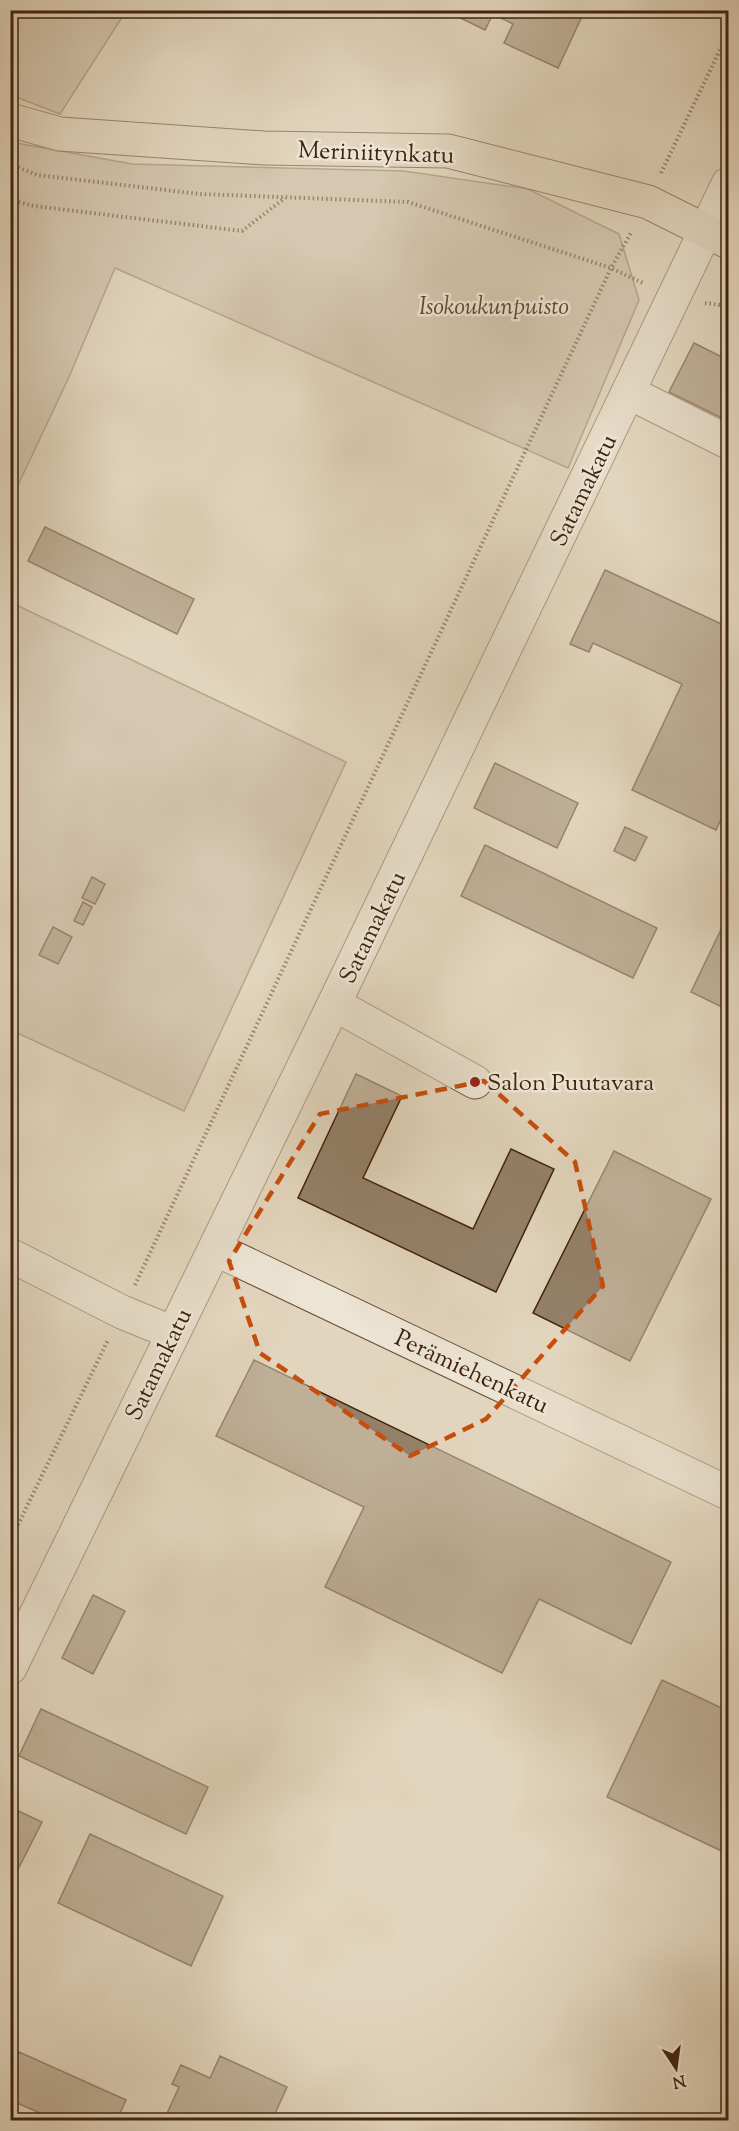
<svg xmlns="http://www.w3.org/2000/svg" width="739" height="2131" viewBox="0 0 739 2131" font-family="'Sorts Mill Goudy',serif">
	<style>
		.green { fill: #c6b79f; stroke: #836d56; stroke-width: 1.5 }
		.building { fill: #948069; stroke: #40230d; stroke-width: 1.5 }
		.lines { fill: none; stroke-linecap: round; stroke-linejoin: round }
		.minor-casing { stroke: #685039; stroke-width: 35 }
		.major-casing { stroke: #40230d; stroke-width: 35 }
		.path { stroke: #40230d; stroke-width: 4; stroke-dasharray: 1.5 3; stroke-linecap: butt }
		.minor { stroke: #ece4d4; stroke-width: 33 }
		.major { stroke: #e2d5bd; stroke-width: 33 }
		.marked { fill: none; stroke: #c64e0c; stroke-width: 4.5; stroke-dasharray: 12 8; stroke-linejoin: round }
		.poi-dot { fill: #8f2418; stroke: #ece4d4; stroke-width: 2 }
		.labels { text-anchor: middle; stroke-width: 5; stroke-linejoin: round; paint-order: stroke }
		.street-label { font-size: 24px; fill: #40230d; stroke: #ece4d4 }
		.park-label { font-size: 24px; font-style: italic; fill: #624832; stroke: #ece4d4 }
		.poi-label { font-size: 24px; fill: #40230d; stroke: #ece4d4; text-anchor: start }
	</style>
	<rect width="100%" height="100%" fill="#e2d5bd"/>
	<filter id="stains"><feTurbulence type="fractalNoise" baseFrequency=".00333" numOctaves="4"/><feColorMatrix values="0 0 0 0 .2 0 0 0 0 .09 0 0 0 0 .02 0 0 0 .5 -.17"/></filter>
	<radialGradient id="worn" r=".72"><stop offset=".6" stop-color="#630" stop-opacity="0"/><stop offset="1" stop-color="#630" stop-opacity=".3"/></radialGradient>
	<path class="green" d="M10,11L11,10L126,11L60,114L11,95Z
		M11,142L132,164L404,171L528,189L619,234L639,300L568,468L115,268L69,377L11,500Z
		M10,602L346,762L184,1111L11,1030Z"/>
	<path class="building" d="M444,10L520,11L585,10L558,68L504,43L513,24L493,14L485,30Z
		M694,343L728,360V421L669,392Z
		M45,527L194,599L177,634L28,561Z
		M605,570L728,627V804L716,830L632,790L682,684L593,643L589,652L570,644Z
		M495,763L578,803L557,848L474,808Z
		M625,827L647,837L635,861L614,851Z
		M485,845L657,928L633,978L461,896Z
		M92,877L105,884L95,904L82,898Z
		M83,902L92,907L83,925L74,921Z
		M728,915V1010L691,992Z
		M53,927L72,937L58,964L39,955Z
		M356,1074L402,1096L363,1178L473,1229L511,1149L554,1169L496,1292L298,1198Z
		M614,1151L711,1199L630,1361L533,1313Z
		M254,1360L671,1562L631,1644L539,1599L502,1673L325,1587L364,1507L216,1436Z
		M93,1595L125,1611L93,1674L62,1658Z
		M662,1680L728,1711V1854L607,1797Z
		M41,1709L208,1787L186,1834L19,1756Z
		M10,1807L42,1822L10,1885Z
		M90,1834L223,1896L191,1966L58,1903Z
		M19,2052L126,2100L117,2120H56L10,2100V2072Z
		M220,2056L287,2087L272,2120L259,2114L256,2120H164L179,2087L172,2084L181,2065L210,2078Z"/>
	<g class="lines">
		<g class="minor-casing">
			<path id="minor" d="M630,393L728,442
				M334,1004L475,1082
				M215,1249L728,1493
				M10,1255L122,1312L173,1333
				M10,1668L334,1004L728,184"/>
		</g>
		<g class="major-casing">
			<path id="major" d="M10,120L60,134L264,148L448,151L648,202L728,242"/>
		</g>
		<path class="path" d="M10,164L37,175L200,194L408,202L611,268L645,284
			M661,173L728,33
			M10,200L34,206L242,231L285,198
			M705,303L728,306
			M135,1285L611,268L632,231
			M10,1541L108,1340"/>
		<use href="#minor" class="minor"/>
		<use href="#major" class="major"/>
	</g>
	<path d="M0 0H739V2131H0ZM484,1081L575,1162L603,1286L486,1419L410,1456L260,1353L229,1261L320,1114Z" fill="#e2d5bd" fill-opacity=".55" fill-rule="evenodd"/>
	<path class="marked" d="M484,1081L575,1162L603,1286L486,1419L410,1456L260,1353L229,1261L320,1114Z"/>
	<circle class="poi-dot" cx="475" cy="1082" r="6"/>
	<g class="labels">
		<g class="street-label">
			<text transform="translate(376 152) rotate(2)" y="8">Meriniitynkatu</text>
			<text transform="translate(583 490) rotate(-64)" y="8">Satamakatu</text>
			<text transform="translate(372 927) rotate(-64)" y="8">Satamakatu</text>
			<text transform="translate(158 1364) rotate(-64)" y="8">Satamakatu</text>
			<text transform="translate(472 1371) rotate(25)" y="8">Perämiehenkatu</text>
		</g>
		<g class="park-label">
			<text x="494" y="314">Isokoukunpuisto</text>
		</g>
		<g class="poi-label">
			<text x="487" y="1090">Salon Puutavara</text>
		</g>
	</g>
	<rect width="739" height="2131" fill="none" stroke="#e2d5bd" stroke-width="36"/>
	<rect x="12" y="12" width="715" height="2107" fill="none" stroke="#40230d" stroke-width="3"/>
	<rect x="18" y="18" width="703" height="2095" fill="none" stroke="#40230d" stroke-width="1.5"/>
	<g transform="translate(676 2068) rotate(167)" stroke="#ece4d4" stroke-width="4.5" paint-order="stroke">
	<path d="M0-4.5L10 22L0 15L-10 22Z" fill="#40230d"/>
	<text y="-9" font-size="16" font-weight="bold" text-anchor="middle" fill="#40230d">N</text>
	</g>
	<rect width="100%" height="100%" filter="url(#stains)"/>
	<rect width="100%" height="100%" fill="url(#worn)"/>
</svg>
